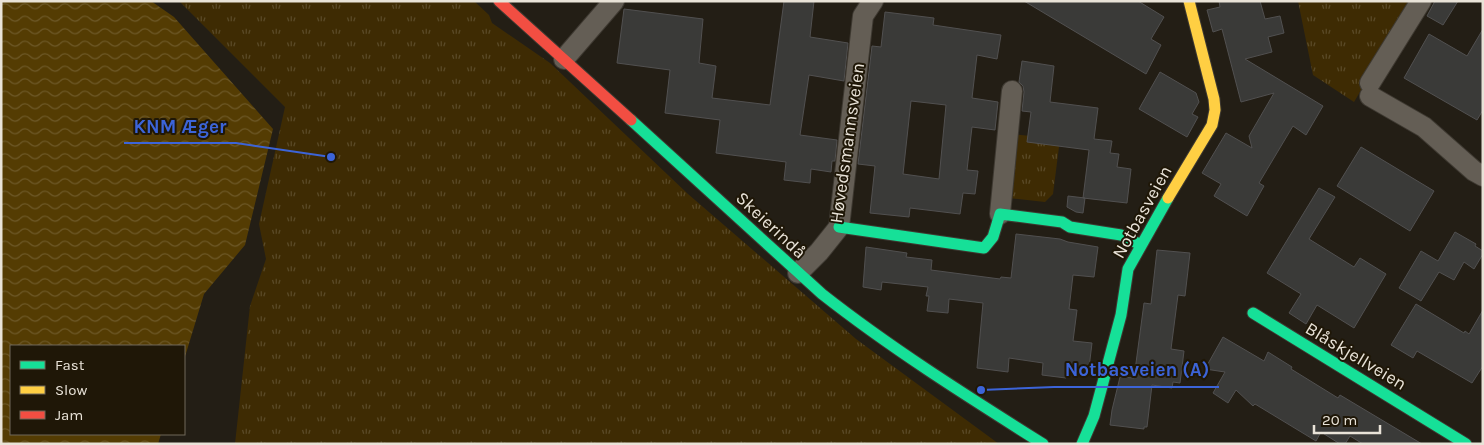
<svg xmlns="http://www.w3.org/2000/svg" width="1484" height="445" viewBox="0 0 1484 445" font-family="Karla,sans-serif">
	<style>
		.park { fill: url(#park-tufts) }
		.water { fill: url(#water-waves) }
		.building { fill: #3a3a38; stroke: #515050; fill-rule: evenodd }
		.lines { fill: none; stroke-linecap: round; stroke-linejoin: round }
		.street-casing { stroke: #3e3931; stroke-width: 22 }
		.fast-casing { stroke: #3e3931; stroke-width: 13 }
		.slow-casing { stroke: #3e3931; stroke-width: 13 }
		.jam-casing { stroke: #3e3931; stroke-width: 13 }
		.street { stroke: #645e55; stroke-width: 20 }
		.fast { stroke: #16e098; stroke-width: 11 }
		.slow { stroke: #ffcf43; stroke-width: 11 }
		.jam { stroke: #f24e42; stroke-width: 11 }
		.labels { text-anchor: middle; stroke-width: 4; stroke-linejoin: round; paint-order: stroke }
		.street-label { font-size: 18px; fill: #e9e3d8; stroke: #1f1707 }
		.leader { fill: none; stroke: #3c64d8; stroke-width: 2 }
		.callout-dot { fill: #3c64d8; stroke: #1f1707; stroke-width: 2 }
		.callout-label { font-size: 19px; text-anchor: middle; font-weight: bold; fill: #3c64d8; stroke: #1f1707; stroke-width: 4; stroke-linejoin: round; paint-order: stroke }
	</style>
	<defs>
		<pattern id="park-tufts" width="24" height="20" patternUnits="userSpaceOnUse" patternTransform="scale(1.25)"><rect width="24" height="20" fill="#3e2b03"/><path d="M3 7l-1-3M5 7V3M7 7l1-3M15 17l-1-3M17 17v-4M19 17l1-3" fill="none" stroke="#5a4a27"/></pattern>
		<pattern id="water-waves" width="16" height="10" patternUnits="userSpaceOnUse" patternTransform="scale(1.25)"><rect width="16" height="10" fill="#543c03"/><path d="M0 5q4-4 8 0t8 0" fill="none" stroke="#6d5827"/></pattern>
	</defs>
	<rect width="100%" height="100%" fill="#231e15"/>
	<path class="park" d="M179,1H474L489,15L492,23L550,63L688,194L856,339L999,444H235L250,306L266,259L259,224L285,107Z
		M1298,1H1414L1354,102L1313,75Z
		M1011,134L1060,139L1053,194L1045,202L1008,198Z"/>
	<path class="water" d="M1,1H151L174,17L273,129L245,245L204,294L184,360V346H11V434H161L158,444H1Z"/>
	<path class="building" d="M784,1H814L810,37L848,43L844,81L809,75L800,135L837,140L835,161H832L831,172L811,169L810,183L784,180L786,162L716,153L720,120L665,113L670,70L617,63L624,9L703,19L699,63L716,66L712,98L770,105Z
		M1024,1H1138L1164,17L1151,39L1161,45L1146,74Z
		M1219,1H1260L1265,19L1280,16L1284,33L1268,37L1272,52L1245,59L1323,106L1306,135L1293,126L1259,183L1264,186L1247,216L1214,196L1221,184L1202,173L1226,133L1252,148L1249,136L1274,93L1241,102L1222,29L1213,32L1207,10L1220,7Z
		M1435,1H1458L1443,25L1427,16Z
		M885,12L934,18L933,25L1001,35L997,59L977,55L972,98L998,102L995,130L972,127L967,170L978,171L975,194L963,193L960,214L910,208L909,217L870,213L875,166L858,164L872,46L881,47ZM911,101L946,105L939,179L903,174Z
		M1483,29V110L1477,120L1404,78L1429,34L1467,56Z
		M1022,61L1054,66L1050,102L1098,108L1094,139L1112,141L1110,153L1119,154L1117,167L1131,169L1127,203L1083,198L1089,150L1027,142L1031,112L1022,111L1024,92L1023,86L1019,82Z
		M1160,72L1196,93L1199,102L1192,114L1198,117L1187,137L1139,109Z
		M1361,147L1434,191L1410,231L1337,186Z
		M1319,188L1335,197L1309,239L1354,267L1360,258L1386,274L1354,328L1317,305L1306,324L1289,313L1301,294L1267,273Z
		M1068,196L1085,198L1083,213L1076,212L1067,207Z
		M1455,232L1476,244L1475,246L1483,251V254L1474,269L1464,262L1454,280L1439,272L1421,301L1399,288L1421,251L1438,261Z
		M1016,234L1060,239L1068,242L1098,247L1094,277L1073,275L1069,309L1077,310L1073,341L1092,343L1089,368L1068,366L1066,378L1042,375L1043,363L1009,358L1008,372L977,368L983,303L949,299L948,313L927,311L929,296H926L928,287L882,282L881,290L863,287L866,247L907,253L906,257L932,260L931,270L1000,279L1001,277L1011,278Z
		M1157,250L1190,253L1185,296L1178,295L1171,349L1184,351L1180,383L1173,382L1172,388L1152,385L1147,427H1144V429L1110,425L1112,410L1120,377L1134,378L1144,303L1151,304Z
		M1416,304L1464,333L1465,331L1469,334L1483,310V366L1472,383L1417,351L1413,358L1391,345Z
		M1223,337L1264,361L1268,352L1292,367L1291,369L1338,398L1340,395L1422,444H1363L1350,436L1345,444H1340L1321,432L1316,441L1255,404L1253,406L1236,390L1228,403L1213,393L1225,372L1205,369Z"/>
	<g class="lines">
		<g class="street-casing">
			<path id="street" d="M564,59L614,1
				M1370,83L1421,1
				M1370,96L1424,127L1474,171L1483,176
				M1000,214L1012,91
				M798,273L819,252L839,227L863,16L873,1"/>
		</g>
		<g class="fast-casing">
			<path id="fast" d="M631,120L822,294C892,349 967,396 1043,444
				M839,227L984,248L993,237L1000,214L1062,222L1070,227L1121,235L1141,245
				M1253,313L1466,444
				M1082,444L1094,416L1121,315L1128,269L1168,198"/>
		</g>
		<g class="slow-casing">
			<path id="slow" d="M1168,198L1212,125L1215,110L1214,99L1189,1"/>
		</g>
		<g class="jam-casing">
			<path id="jam" d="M499,1L631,120"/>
		</g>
		<use href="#street" class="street"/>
		<use href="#fast" class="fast"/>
		<use href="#slow" class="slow"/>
		<use href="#jam" class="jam"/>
	</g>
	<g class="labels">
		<g class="street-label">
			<text transform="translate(847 143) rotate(-82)" y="6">Høvedsmannsveien</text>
			<text transform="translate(1142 212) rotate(-61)" y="6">Notbasveien</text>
			<text transform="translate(771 225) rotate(43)" y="6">Skeierindå</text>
			<text transform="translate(1356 356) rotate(31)" y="6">Blåskjellveien</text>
		</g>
	</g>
	<path class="leader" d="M331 157L236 143H124M981 390L1054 387H1219"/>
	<g class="callout-dot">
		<circle cx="331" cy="157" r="5"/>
		<circle cx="981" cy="390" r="5"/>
	</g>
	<g class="callout-label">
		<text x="180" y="133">KNM Æger</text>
		<text x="1137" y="376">Notbasveien (A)</text>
	</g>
	<rect width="1484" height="445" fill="none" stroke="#e9e3d8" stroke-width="5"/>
	<rect x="10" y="345" width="175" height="90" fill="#1f1707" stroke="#70695b"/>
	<rect x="20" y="361" width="25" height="8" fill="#16e098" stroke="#70695b"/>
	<text x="55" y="370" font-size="15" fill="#e9e3d8">Fast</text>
	<rect x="20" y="386" width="25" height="8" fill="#ffcf43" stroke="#70695b"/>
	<text x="55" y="395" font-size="15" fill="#e9e3d8">Slow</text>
	<rect x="20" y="411" width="25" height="8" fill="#f24e42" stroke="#70695b"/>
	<text x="55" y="420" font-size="15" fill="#e9e3d8">Jam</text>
	<path d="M1314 425v8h66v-8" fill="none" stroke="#e9e3d8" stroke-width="2.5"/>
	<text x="1322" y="425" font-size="15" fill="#e9e3d8" stroke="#1f1707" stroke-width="4" paint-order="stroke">20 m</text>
</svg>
